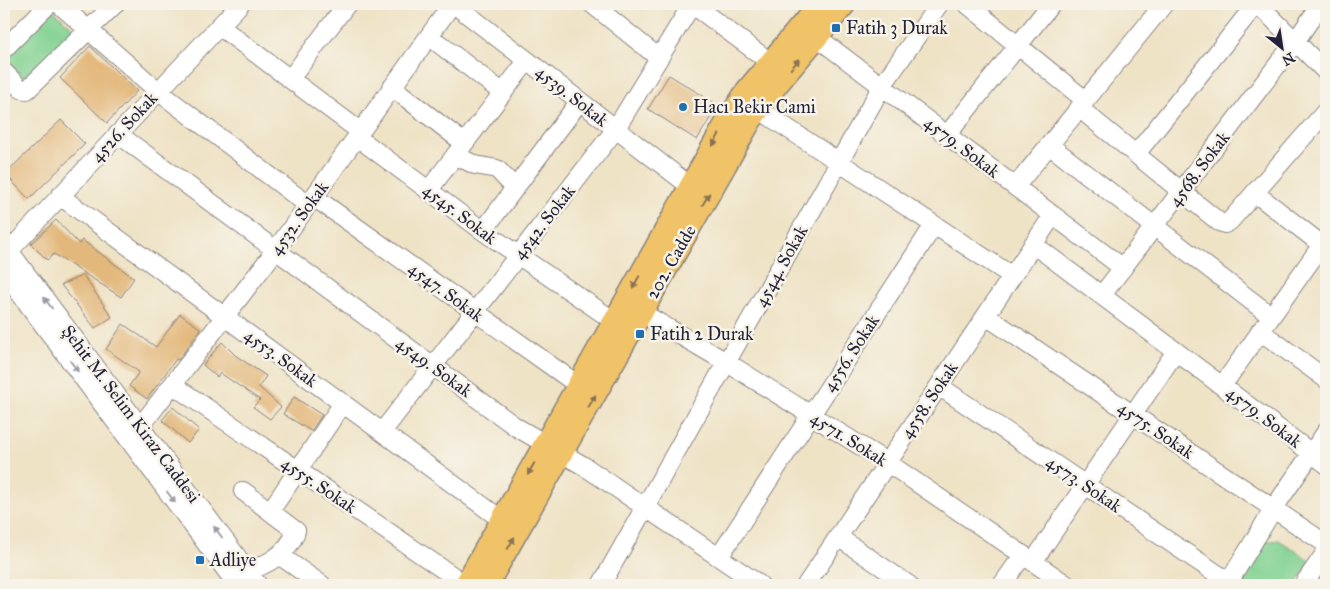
<svg xmlns="http://www.w3.org/2000/svg" width="1330" height="589" viewBox="0 0 1330 589" font-family="'IM FELL Great Primer',serif">
	<style>
		.green { fill: #81d292; stroke: #527a66 }
		.building { fill: #e3b87c }
		.lines { fill: none; stroke-linecap: round; stroke-linejoin: round }
		.minor-casing { stroke: #888280; stroke-width: 20 }
		.major-casing { stroke: #888280; stroke-width: 24 }
		.minor { stroke: #fff; stroke-width: 18 }
		.major { stroke: #f1c369; stroke-width: 21 }
		.oneway { fill: #8a7252 }
		.oneway2 { fill: #9c9ca7 }
		.poi-dot { fill: #1f6fb2; stroke: #f7f3e8; stroke-width: 2 }
		.labels { text-anchor: middle; stroke-width: 5; stroke-linejoin: round; paint-order: stroke }
		.poi-label { font-size: 18px; fill: #22223b; stroke: #f7f3e8; text-anchor: start }
		.street-label { font-size: 18px; fill: #22223b; stroke: #f7f3e8 }
	</style>
	<rect width="100%" height="100%" fill="#f7f3e8"/>
	<filter id="ink" filterUnits="userSpaceOnUse"><feTurbulence type="fractalNoise" baseFrequency=".02" numOctaves="2"/><feDisplacementMap in="SourceGraphic" scale="10" xChannelSelector="R" yChannelSelector="G"/><feConvolveMatrix kernelMatrix="1 2 1 2 8 2 1 2 1" color-interpolation-filters="sRGB"/></filter>
	<filter id="wash" filterUnits="userSpaceOnUse"><feTurbulence type="fractalNoise" baseFrequency=".0096" numOctaves="4" result="noise"/><feDisplacementMap in="SourceGraphic" scale="20" xChannelSelector="R" yChannelSelector="G"/><feGaussianBlur stdDeviation="1.12" result="paint"/><feColorMatrix in="noise" values="0 0 0 0 0 0 0 0 0 0 0 0 0 0 0 0 0 1.4 0 .05"/><feComposite in="paint" operator="in"/></filter>
	<g filter="url(#wash)">
		<rect width="100%" height="100%" fill="#efe3c6"/>
		<path class="green" d="M52,9L78,33L28,82L4,59V56Z
			M1279,540L1311,561L1295,585H1240L1264,542Z"/>
		<g id="blocks">
			<path class="building" d="M90,46L137,91L107,123L60,78Z
				M669,75L718,105L697,140L648,109Z
				M61,120L85,144L29,199L5,174Z
				M56,220L79,244L82,240L134,278L121,297L54,254L47,260L31,244Z
				M83,275L112,317L95,328L61,285Z
				M180,314L201,329L178,360L176,359L147,399L129,386L139,372L106,349L123,324L156,347Z
				M222,342L235,355L266,376L259,387L281,407L270,419L253,407L260,400L220,373L217,377L203,365Z
				M294,397L322,415L311,431L283,414Z
				M173,407L199,430L188,443L162,420Z"/>
		</g>
	</g>
	<g filter="url(#ink)">
		<use href="#blocks" fill-opacity="0" stroke="#888280" stroke-width="1"/>
		<g class="lines">
			<g class="minor-casing">
				<path id="minor" d="M59,4L158,91L308,205
					M454,4L690,186
					M592,4L659,58
					M967,4L1085,100
					M1258,4L1326,72
					M219,26L361,132
					M806,29L1123,268
					M429,36L503,93
					M4,49L49,4
					M4,72L21,89L27,90L115,4
					M290,79L347,4
					M392,87L464,143
					M749,103L1012,276
					M1079,108L1219,222L1225,224L1230,221L1326,111
					M118,134L516,427L584,466L760,585
					M947,135L1051,4
					M357,137L483,231L614,321
					M1049,145L1271,316
					M1136,154L1256,4
					M455,155L475,165L497,169L515,188
					M1015,187L1164,4
					M428,191L527,61
					M1255,193L1326,248
					M60,196L502,520
					M314,197L578,385
					M483,231L579,102
					M4,244L258,585
					M1033,244L1326,464
					M9,251L240,4
					M4,272L237,585
					M1102,295L1295,42L1321,4
					M632,307L726,362L888,463L1067,585
					M986,316L1326,544
					M1260,331L1326,379
					M173,385L466,585
					M939,386L1229,582
					M1222,386L1326,239
					M140,427L275,251L452,4
					M382,432L615,130L692,4L770,62
					M271,510L343,403
					M838,537L909,585
					M279,555L322,585
					M719,557L934,225
					M1033,562L1176,351
					M237,576C260,567 287,558 296,531L243,491
					M601,585L882,86L939,4
					M806,585L1053,215
					M1002,585L1023,555
					M1227,585L1274,508L1326,432
					M1303,585L1326,552"/>
			</g>
			<g class="major-casing">
				<path id="major" d="M465,585L727,121L747,90L819,4
					M487,585L750,122L776,86L845,4"/>
			</g>
			<use href="#minor" class="minor"/>
			<use href="#major" class="major"/>
		</g>
		<defs><path id="oneway-solid" d="M-6-.8H1V-3.2L6.5 0L1 3.2V.8H-6Z" transform="scale(1.25)"/></defs>
		<g class="oneway">
			<use href="#oneway-solid" transform="translate(795 64) rotate(-50)"/>
			<use href="#oneway-solid" transform="translate(716 140) rotate(119)"/>
			<use href="#oneway-solid" transform="translate(706 199) rotate(-60)"/>
			<use href="#oneway-solid" transform="translate(636 282) rotate(119)"/>
			<use href="#oneway-solid" transform="translate(592 401) rotate(-60)"/>
			<use href="#oneway-solid" transform="translate(531 469) rotate(119)"/>
			<use href="#oneway-solid" transform="translate(511 543) rotate(-60)"/>
		</g>
		<g class="oneway2">
			<use href="#oneway-solid" transform="translate(48 303) rotate(-127)"/>
			<use href="#oneway-solid" transform="translate(74 366) rotate(53)"/>
			<use href="#oneway-solid" transform="translate(171 497) rotate(53)"/>
			<use href="#oneway-solid" transform="translate(218 532) rotate(-127)"/>
		</g>
	</g>
	<g class="poi-dot">
		<rect x="831" y="23" width="10" height="10" rx="2.5"/>
		<circle cx="683" cy="107" r="5"/>
		<rect x="635" y="329" width="10" height="10" rx="2.5"/>
		<rect x="195" y="555" width="10" height="10" rx="2.5"/>
	</g>
	<g class="labels">
		<g class="poi-label">
			<text x="846" y="34">Fatih 3 Durak</text>
			<text x="693" y="113">Hacı Bekir Cami</text>
			<text x="650" y="340">Fatih 2 Durak</text>
			<text x="210" y="566">Adliye</text>
		</g>
		<g class="street-label">
			<text transform="translate(572 96) rotate(38)" y="6">4539. Sokak</text>
			<text transform="translate(124 127) rotate(-47)" y="6">4526. Sokak</text>
			<text transform="translate(962 147) rotate(37)" y="6">4579. Sokak</text>
			<text transform="translate(1199 169) rotate(-53)" y="6">4568. Sokak</text>
			<text transform="translate(460 214) rotate(37)" y="6">4545. Sokak</text>
			<text transform="translate(299 218) rotate(-54)" y="6">4532. Sokak</text>
			<text transform="translate(544 222) rotate(-52)" y="6">4542. Sokak</text>
			<text transform="translate(671 262) rotate(-60)" y="6">202. Cadde</text>
			<text transform="translate(781 266) rotate(-61)" y="6">4544. Sokak</text>
			<text transform="translate(446 292) rotate(36)" y="6">4547. Sokak</text>
			<text transform="translate(851 353) rotate(-57)" y="6">4556. Sokak</text>
			<text transform="translate(281 358) rotate(36)" y="6">4553. Sokak</text>
			<text transform="translate(434 367) rotate(36)" y="6">4549. Sokak</text>
			<text transform="translate(929 400) rotate(-56)" y="6">4558. Sokak</text>
			<text transform="translate(131 414) rotate(53)" y="6">Şehit M. Selim Kiraz Caddesi</text>
			<text transform="translate(1264 417) rotate(37)" y="6">4579. Sokak</text>
			<text transform="translate(1156 430) rotate(34)" y="6">4575. Sokak</text>
			<text transform="translate(849 439) rotate(32)" y="6">4571. Sokak</text>
			<text transform="translate(1084 484) rotate(34)" y="6">4573. Sokak</text>
			<text transform="translate(319 485) rotate(34)" y="6">4555. Sokak</text>
		</g>
	</g>
	<rect width="1330" height="589" fill="none" stroke="#f7f3e8" stroke-width="20"/>
	<g transform="translate(1282 48) rotate(150)" stroke="#f7f3e8" stroke-width="4" paint-order="stroke">
	<path d="M0-4L9 19L0 12L-9 19Z" fill="#22223b"/>
	<text y="-8" font-size="14" font-weight="bold" text-anchor="middle" fill="#22223b">N</text>
	</g>
</svg>
